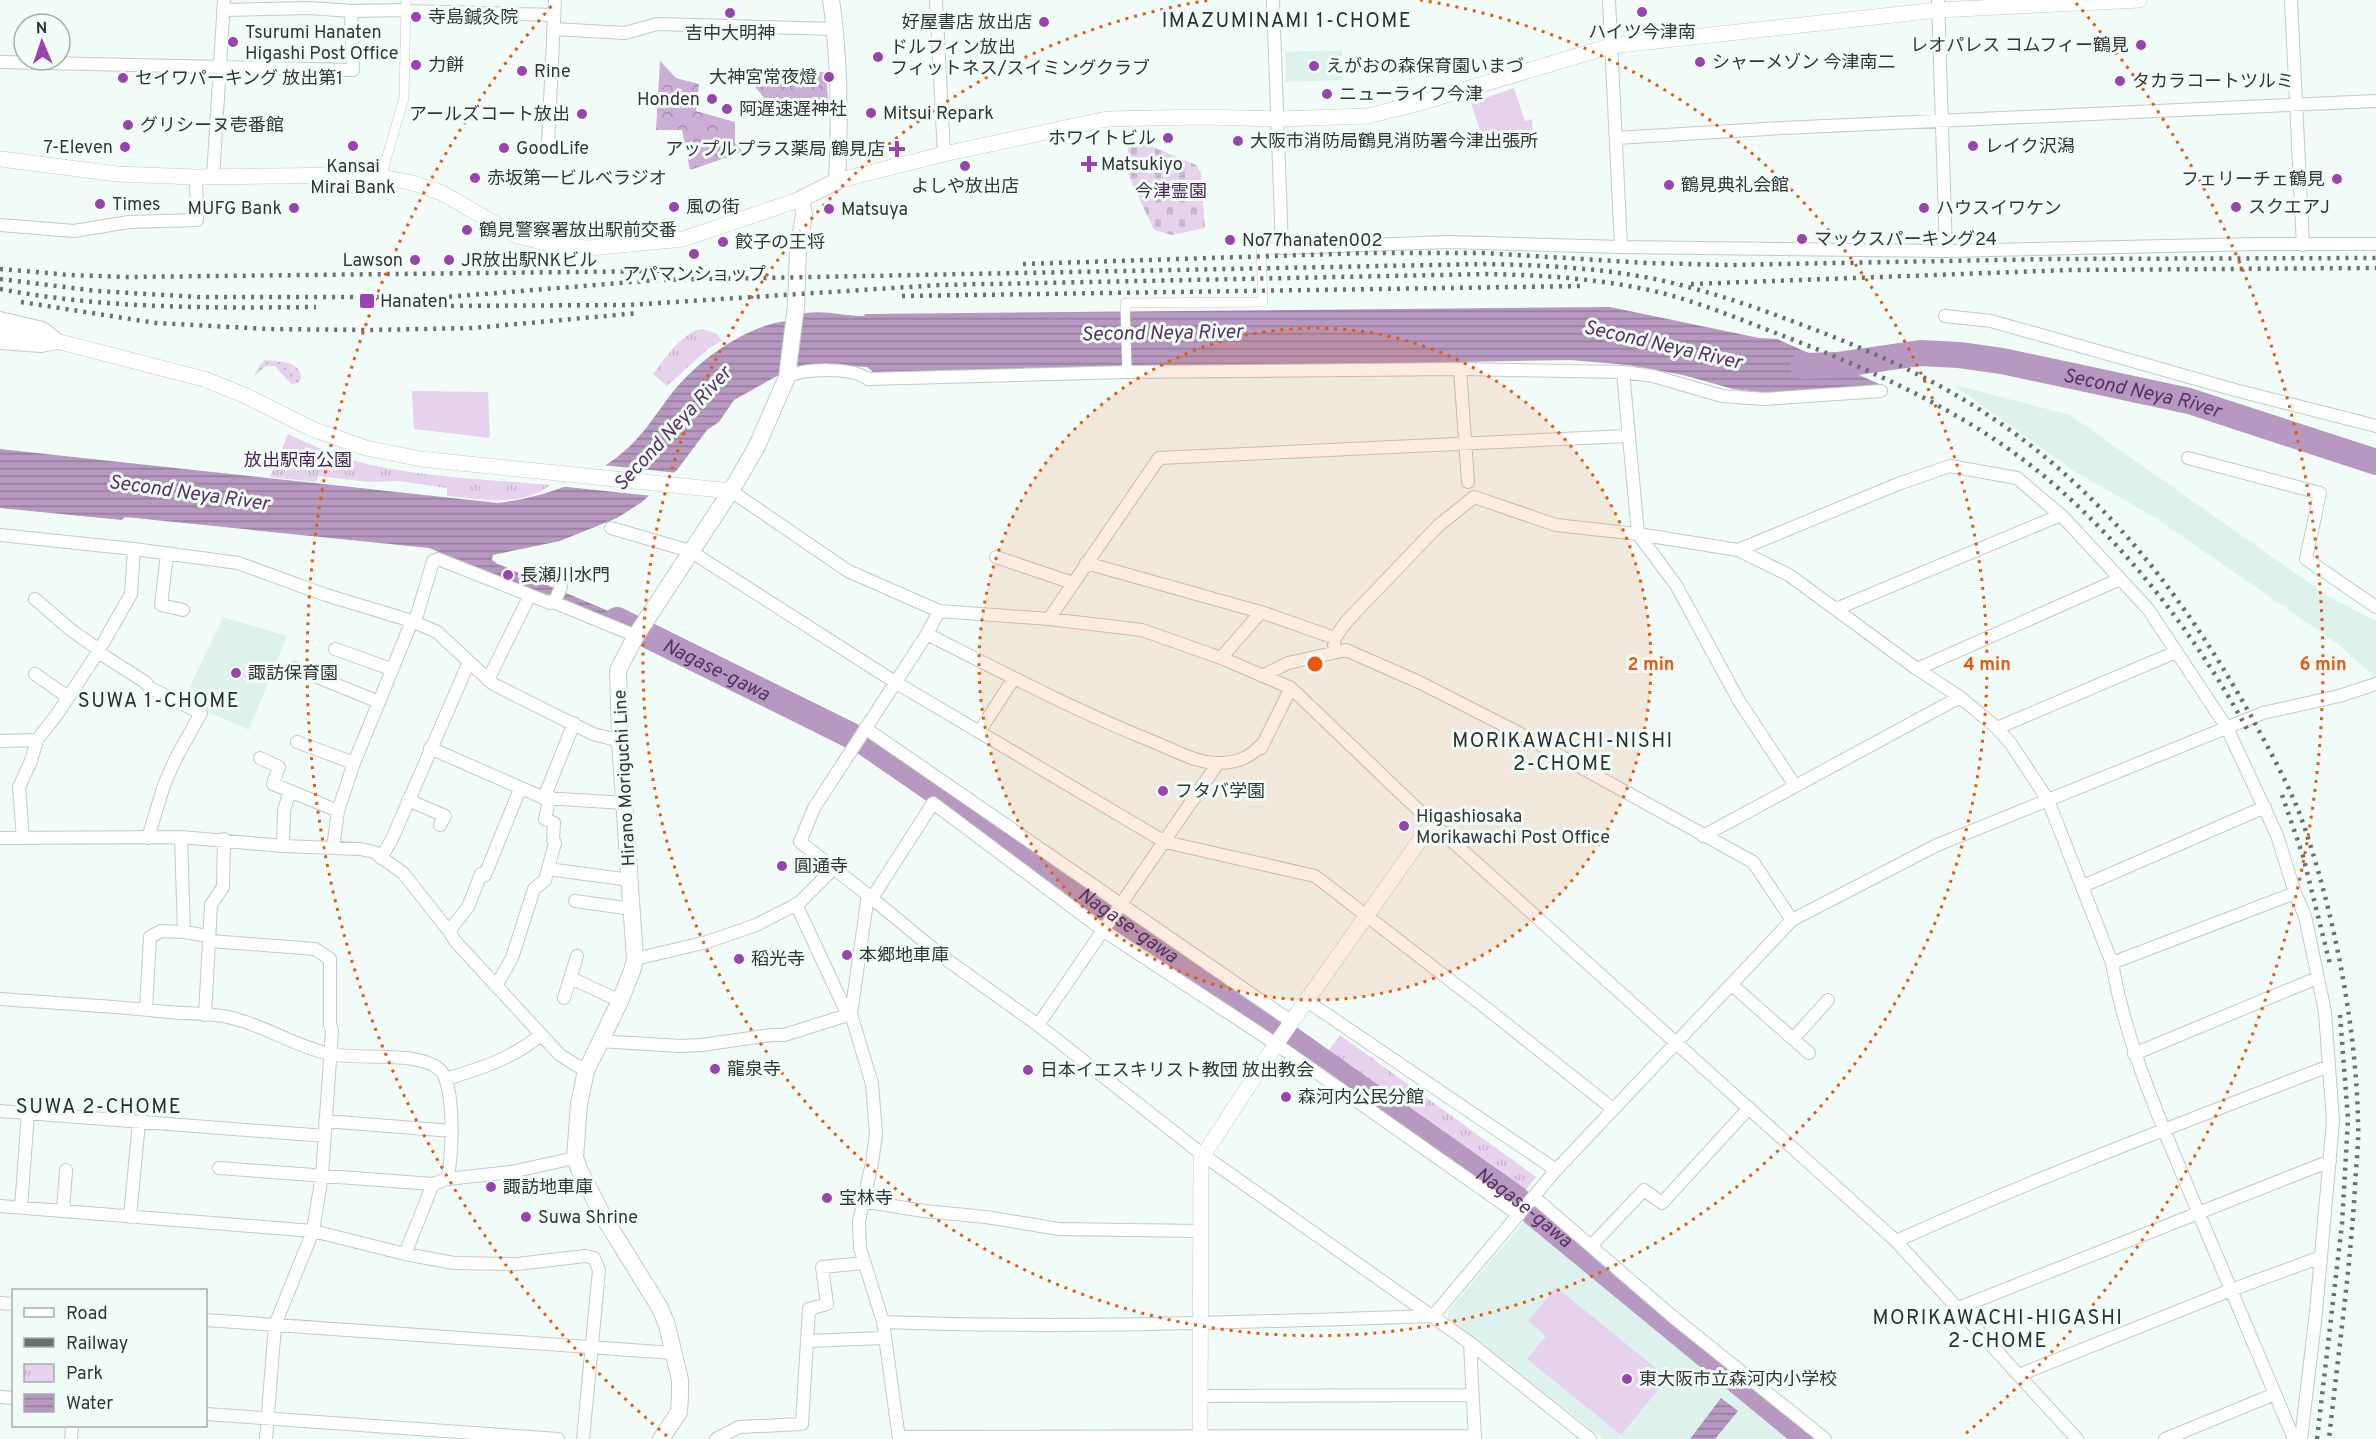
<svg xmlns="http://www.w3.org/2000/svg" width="2376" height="1439" viewBox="0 0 2376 1439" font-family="Overpass,'Noto Sans JP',sans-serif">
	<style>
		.built { fill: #def2ed }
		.grass { fill: url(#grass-dots) }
		.forest { fill: url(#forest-crowns) }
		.cemetery { fill: url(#cemetery-stones) }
		.park { fill: url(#park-tufts) }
		.garden { fill: #e7d2ee }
		.water { fill: url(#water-rules) }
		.pier { fill: #f1fcf9 }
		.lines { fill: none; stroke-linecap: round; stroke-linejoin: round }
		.river { stroke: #b698c0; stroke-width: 26 }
		.pedestrian-casing { stroke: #c0cbc8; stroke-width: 10 }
		.minor-casing { stroke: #c0cbc8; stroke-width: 14 }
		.tertiary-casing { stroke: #c0cbc8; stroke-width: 16 }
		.secondary-casing { stroke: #c0cbc8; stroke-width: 18 }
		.pedestrian { stroke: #fff; stroke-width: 9 }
		.minor { stroke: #fff; stroke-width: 12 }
		.tertiary { stroke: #fff; stroke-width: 15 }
		.secondary { stroke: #fff; stroke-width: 16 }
		.rail { stroke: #6a706f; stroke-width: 4.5; stroke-dasharray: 3 6; stroke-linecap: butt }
		.ring { fill: none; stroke: #e8590c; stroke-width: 3; stroke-dasharray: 3 6 }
		.poi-dot { fill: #9843b0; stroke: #f1fcf9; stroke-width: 2 }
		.labels { text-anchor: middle; stroke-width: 6; stroke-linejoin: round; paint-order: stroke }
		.poi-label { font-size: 18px; fill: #323635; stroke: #f1fcf9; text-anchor: start }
		.park-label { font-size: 18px; fill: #492255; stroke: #f1fcf9 }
		.street-label { font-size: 18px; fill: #323635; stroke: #f1fcf9 }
		.neighbourhood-label { font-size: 20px; letter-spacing: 1.5px; fill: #29312f; stroke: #f1fcf9 }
		.water-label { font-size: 20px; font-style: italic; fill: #583164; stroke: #f1fcf9 }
		.centre { fill: #e8590c; stroke: #f1fcf9; stroke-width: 3 }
		.ring-label { font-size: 18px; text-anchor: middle; font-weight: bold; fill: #e8590c; stroke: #f1fcf9; stroke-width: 6; stroke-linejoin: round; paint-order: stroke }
	</style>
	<defs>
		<pattern id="grass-dots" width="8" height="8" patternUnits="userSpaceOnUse" patternTransform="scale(1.5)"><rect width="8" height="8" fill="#e7d2ee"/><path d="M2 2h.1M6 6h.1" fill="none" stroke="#c7b5cd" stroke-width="1.8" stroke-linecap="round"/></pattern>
		<pattern id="forest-crowns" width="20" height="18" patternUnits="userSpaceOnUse" patternTransform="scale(1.5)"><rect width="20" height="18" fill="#ccadd5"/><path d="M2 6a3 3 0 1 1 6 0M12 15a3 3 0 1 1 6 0" fill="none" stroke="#a68eae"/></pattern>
		<pattern id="cemetery-stones" width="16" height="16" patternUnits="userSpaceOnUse" patternTransform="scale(1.5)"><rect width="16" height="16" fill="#e7d2ee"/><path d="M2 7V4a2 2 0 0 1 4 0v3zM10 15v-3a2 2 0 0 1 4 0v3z" fill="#c7b5cd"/></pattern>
		<pattern id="park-tufts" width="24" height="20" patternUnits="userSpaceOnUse" patternTransform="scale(1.5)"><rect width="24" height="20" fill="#e7d2ee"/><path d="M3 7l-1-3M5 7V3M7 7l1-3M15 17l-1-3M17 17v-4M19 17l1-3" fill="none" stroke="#c7b5cd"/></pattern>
		<pattern id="water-rules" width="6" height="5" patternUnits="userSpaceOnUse" patternTransform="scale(1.5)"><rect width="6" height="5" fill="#b698c0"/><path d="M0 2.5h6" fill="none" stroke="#957d9d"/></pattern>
	</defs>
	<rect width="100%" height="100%" fill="#f1fcf9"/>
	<path class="built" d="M1342,50L1343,80L1286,82L1285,52Z
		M1956,385L2070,415L2328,596L2376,621V678L2338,644L2154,517L2074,471L1956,387Z
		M223,617L287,636L249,730L183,701Z
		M1531,1213L1799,1439H1603L1448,1319V1311Z"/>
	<path class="grass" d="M265,360C280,362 301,360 301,379L298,383L291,384L275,366H266L254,376L260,365Z"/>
	<path class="forest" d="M660,61L676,78L699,84L696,111L735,122V143L743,152L690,170L682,130H656Z
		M826,72L828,100L817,105L811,117L769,104L752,83L753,74Z"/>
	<path class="cemetery" d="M1129,137L1196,165L1201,173L1205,228L1172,235L1154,230L1130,179L1127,167Z"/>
	<path class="park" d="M703,329L717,334L722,341L709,348L667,386L653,374C666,358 682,331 703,329Z
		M288,434C307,443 326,452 348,459C410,477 485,479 550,485C525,507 480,499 447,496V488L398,481L368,482L318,476L316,482L270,477Z
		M1340,1035L1536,1177L1522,1195L1327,1052Z"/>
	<path class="garden" d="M1514,88L1525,121L1532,119L1533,137L1483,140L1471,103Z
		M412,391L488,392L490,438L414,429Z
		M1556,1287L1668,1378L1621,1435L1527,1359L1546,1336L1528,1321Z"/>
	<path class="water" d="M1610,307L1759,338L1777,339L1884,386L1775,394L1733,389L1683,375L1628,365L1570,360L873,372L867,367L815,365L777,376L734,400L719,422L707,430L677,470L642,502L617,518L560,541L493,555L492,560L498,564L639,624L634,631L429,548L125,517L122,520L0,508V449L498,503C547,497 593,480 629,447C646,431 658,411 672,393C696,363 734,335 771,324C777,322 784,322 789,320C795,318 799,314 806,313C826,310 844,316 864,316L865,314Z
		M1721,1398L1738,1411L1715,1439H1690Z"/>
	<path class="pier" d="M602,465L678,473L653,496L557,486L584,476Z"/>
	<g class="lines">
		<g class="river">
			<path id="s1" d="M1803,366L1837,365L1920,353L1959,355L2002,361L2189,401L2376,462"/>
			<path id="s2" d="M617,620L864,742L1135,929L1513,1196L1808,1439"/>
		</g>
		<g class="pedestrian-casing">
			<path id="pedestrian" d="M381,177L404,98L406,0
				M1127,372L1125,303L1263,302L1261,249L1282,248"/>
		</g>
		<g class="minor-casing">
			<path id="minor" d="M936,0L944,154
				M1273,0L1282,248L1449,242L1621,247L1946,251L2255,244H2376
				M1609,0L1621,247
				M1938,0L1946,251
				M2291,0L2303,245
				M223,10L311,8L351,11L406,10
				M406,11L554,15
				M553,29L625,33L657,24L835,29
				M0,62L353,70L351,11
				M1616,138L1782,128L2376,101
				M548,142L555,0
				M213,177L224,0
				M0,225L74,231L129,222L197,220L196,177
				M1945,316L1991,321L2235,390L2376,426
				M0,318L43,328L59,341
				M0,343L41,346L56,343
				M1460,369L1468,482
				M1623,372L1638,534L1676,585L1739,701L1794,784
				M787,377C805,368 851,367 868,379L1127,372L1460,369L1623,372L1653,376L1722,396L1765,399L1881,391
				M2188,458L2320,493L2306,559L2376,607
				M731,491L848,571L939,611L1049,619L1142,630L1224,659L1291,688L1432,823L1896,1241L2077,1439
				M1474,497L1556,525L1638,534L1738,550L1789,575L1917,669L1960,697L1997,728L2011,744L2048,800L2112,963C2126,1044 2160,1120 2191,1195C2226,1277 2260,1358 2294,1439
				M611,528L690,551L895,682L1165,842L1315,876L1490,1011L1613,1109
				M0,535L134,549L238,563L326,595L412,621L437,632L493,684L593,734L620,741
				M1738,550L1898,484L1950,466L2017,478L2064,518L2148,609L2227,728L2277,835L2295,893L2305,916L2325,1012L2333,1121L2316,1312L2301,1439
				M167,554L161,605L183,610
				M996,557L1073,583
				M1086,563L1264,613L1335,638
				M35,599L71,630L98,649
				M554,603L561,587
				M1836,609L2061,515
				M939,611L927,634L814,808L800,842L868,895L943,957L1038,1025L1203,1155L1470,1343L1590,1439
				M1049,619L1159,458L1627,436
				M415,622L433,561L438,559L550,603L551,601L636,636
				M927,634C1002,672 1076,711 1154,742C1174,750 1196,763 1218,763C1235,763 1248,759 1259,747L1261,748L1291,688
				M1334,645L1335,638L1346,622L1438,526L1474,497
				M335,649L391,669
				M98,652L145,682L150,688L201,713L176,758L164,785L148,838
				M1221,658L1261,612
				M295,668L379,702
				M1917,669L2120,579
				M35,674L68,697
				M1262,676L1288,663L1346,650L1421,683L1515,731L1753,862L1792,920
				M488,680L530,595
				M865,728L1292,1022
				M1997,728L2176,652
				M979,732L1014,678
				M0,741L37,740
				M297,742L354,763
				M430,748L544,798L625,803
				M260,758L279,767L273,784L338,811
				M544,798L574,723
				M408,800L445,816L440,825
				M1703,836L1960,697
				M0,838L181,837L283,846L360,849L374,852L403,873L449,931L455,941L560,1055L586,1071
				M23,838L19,787L31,761L37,740L58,713L98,652L131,594L134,549
				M283,846L284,810L290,791
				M333,848L338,811L354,763L412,621
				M381,858L392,839L469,662
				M548,869L630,880
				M2083,886L2265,807
				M868,895L851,1014L872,1084L876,1134L872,1163L859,1221L860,1248L883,1322L899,1439
				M872,898L933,803L1104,931L1276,1044L1519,1215
				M575,901L632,909
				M796,904L844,1007L851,1014
				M449,931L468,907L481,874L485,875L520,789
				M184,932L208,936
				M210,941L315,949L330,959V1024L332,1031L322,1175L313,1231L275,1325L266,1439
				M635,959L707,942L756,925L799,903L834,868
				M2112,963L2295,893
				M571,978L620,1001
				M1732,985L1809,1053
				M496,986L512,958L534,889L545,880L555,843L553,840L554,823L545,819L550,797
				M564,998L577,956
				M0,999C56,1003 112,1006 168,1012C189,1014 212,1013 232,1018C266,1026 296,1047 330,1054C358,1060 422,1050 441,1071C455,1086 453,1160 447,1179L433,1184L405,1254
				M1307,1001L1556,1170
				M146,1009L150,937L161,931L184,932L181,837
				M205,1015L211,905L223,887L224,839
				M1038,1025L1218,763
				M1793,1039L1828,1000
				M599,1041L680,1046L702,1045L771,1035H784L851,1014
				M2134,1054L2317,978
				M446,1079C482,1068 511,1059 541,1035
				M0,1111L325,1136
				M325,1121L452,1131
				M219,1168L433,1184
				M447,1179L511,1172L575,1158
				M1534,1197L1673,1317L1825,1439
				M862,1201L924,1211L986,1217L1059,1229L1200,1231
				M0,1206L313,1231L405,1254L454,1263L517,1264L585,1256L594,1258L599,1270L583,1439
				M21,1207L28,1113
				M63,1211L66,1170
				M130,1217L139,1122
				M1896,1241C2038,1177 2184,1122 2329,1066
				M1591,1246L1644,1190L1662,1203L1749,1108
				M0,1303L14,1304
				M1958,1308L2330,1161
				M206,1320L673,1353
				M883,1322C1067,1329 1250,1322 1433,1316L1556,1170L1792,920L1937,845L2263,713L2339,696L2376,684
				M808,1341L884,1338
				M1470,1343L1475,1439
				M2019,1375L2231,1290L2321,1257
				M1200,1396L1473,1395
				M0,1397L14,1398
				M206,1414L558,1439
				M899,1437L1475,1436
				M71,1439L72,1426
				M716,1439L739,1427L802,1424L809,1309L827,1304L822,1267L864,1263
				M2165,1439L2275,1394"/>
		</g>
		<g class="tertiary-casing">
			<path id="tertiary" d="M0,159L117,174L196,177L352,175L381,177L413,183L442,193L515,235L557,246L590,248L683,239L801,199
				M837,181L944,154L1107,119L1201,117L1279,119L1367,116L1416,104L1611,46L1938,10L2139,0
				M0,330L60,342L204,379L244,395L312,429L366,448L421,459L731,491
				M1200,1439L1201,1159L1276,1044L1432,823"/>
		</g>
		<g class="secondary-casing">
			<path id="secondary" d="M661,1439L679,1412L680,1395V1380L667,1325L660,1308L603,1216L580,1171L575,1158L579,1104L586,1071L620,1001L632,971L635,959L620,741L618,670L637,634L731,491L757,446L787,377L796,306L798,251L804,214L801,199L837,181C840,120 840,60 831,0"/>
		</g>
		<use href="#pedestrian" class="pedestrian"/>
		<use href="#minor" class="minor"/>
		<use href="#tertiary" class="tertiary"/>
		<use href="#secondary" class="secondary"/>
		<path class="rail" d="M1023,264L1367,253H1484L1647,263L1730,265L2050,259L2376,258
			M0,269L70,275L127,277L663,271
			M0,279L97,291L198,297H446L658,280L1484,264C1543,265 1603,268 1660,280C1704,290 1747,304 1789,320C1860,346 1931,376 1994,419C2106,494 2186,600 2251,716C2272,755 2295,795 2308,838C2336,923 2356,1030 2358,1120C2359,1142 2356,1165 2355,1187C2350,1271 2338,1355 2329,1439
			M1691,284L2069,270L2376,268
			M0,289C105,309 210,308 316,307
			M902,296L1583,286
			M21,302L156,323L269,329L369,330L473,328L639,313
			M433,306L628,305L940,285L1487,274C1545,275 1602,279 1658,292C1702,303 1744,321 1786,337C1864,367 1942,402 2010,450C2106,518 2191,626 2247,729
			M2282,795L2303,856L2331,968
			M2317,1439L2342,1224L2348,1119L2340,1015"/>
	</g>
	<circle cx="1315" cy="664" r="336" fill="#e8590c" fill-opacity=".12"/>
	<g class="ring">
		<circle cx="1315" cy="664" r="336"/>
		<path d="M1420 0A672 672 0 1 1 1210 0"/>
		<path d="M667 1436A1008 1008 0 0 1 554 3M2076 3A1008 1008 0 0 1 1963 1436"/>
	</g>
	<g class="poi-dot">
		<circle cx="1642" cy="12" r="6"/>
		<circle cx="730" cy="13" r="6"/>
		<circle cx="416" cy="17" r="6"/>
		<circle cx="1044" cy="22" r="6"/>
		<circle cx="233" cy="42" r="6"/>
		<circle cx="2141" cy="45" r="6"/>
		<circle cx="878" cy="57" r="6"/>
		<circle cx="1700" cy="62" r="6"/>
		<circle cx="416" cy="65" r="6"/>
		<circle cx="1314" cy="66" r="6"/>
		<circle cx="522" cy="71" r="6"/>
		<circle cx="829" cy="77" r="6"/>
		<circle cx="123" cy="78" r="6"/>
		<circle cx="2120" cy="81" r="6"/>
		<circle cx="1327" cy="94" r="6"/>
		<circle cx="712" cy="99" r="6"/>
		<circle cx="727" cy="109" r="6"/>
		<circle cx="871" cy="113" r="6"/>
		<circle cx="582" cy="114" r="6"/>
		<circle cx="128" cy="125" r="6"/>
		<circle cx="1168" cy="138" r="6"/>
		<circle cx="1238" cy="141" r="6"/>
		<circle cx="353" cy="146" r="6"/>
		<circle cx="1973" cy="146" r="6"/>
		<circle cx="125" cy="147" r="6"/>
		<circle cx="504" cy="148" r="6"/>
		<path d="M894 140h6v6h6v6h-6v6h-6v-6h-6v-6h6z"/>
		<path d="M1086 155h6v6h6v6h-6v6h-6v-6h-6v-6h6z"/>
		<circle cx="965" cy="166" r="6"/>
		<circle cx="475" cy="178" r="6"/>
		<circle cx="2337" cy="179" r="6"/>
		<circle cx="1669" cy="185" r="6"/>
		<circle cx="100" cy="204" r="6"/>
		<circle cx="674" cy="207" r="6"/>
		<circle cx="2236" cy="207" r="6"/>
		<circle cx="294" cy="208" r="6"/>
		<circle cx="1924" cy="208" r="6"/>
		<circle cx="829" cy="209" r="6"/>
		<circle cx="467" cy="230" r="6"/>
		<circle cx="1802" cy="239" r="6"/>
		<circle cx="1230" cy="240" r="6"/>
		<circle cx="723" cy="242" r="6"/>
		<circle cx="694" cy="254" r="6"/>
		<circle cx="415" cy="260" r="6"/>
		<circle cx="449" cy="260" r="6"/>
		<rect x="359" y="293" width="16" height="16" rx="3"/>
		<circle cx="508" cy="575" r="6"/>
		<circle cx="236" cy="673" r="6"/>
		<circle cx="1163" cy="791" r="6"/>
		<circle cx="1404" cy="826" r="6"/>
		<circle cx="782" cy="866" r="6"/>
		<circle cx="847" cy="955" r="6"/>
		<circle cx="739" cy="959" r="6"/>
		<circle cx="715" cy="1069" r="6"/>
		<circle cx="1028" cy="1070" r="6"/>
		<circle cx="1286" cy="1097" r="6"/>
		<circle cx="491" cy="1187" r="6"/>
		<circle cx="827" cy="1198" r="6"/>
		<circle cx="526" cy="1217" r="6"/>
		<circle cx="1627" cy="1379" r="6"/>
	</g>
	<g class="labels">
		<g class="poi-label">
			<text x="428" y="23">寺島鍼灸院</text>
			<text x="1032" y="28" text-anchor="end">好屋書店 放出店</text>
			<text x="245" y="38">Tsurumi Hanaten<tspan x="245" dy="21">Higashi Post Office</tspan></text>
			<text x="1642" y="38" text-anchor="middle">ハイツ今津南</text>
			<text x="730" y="39" text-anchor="middle">吉中大明神</text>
			<text x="2129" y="51" text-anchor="end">レオパレス コムフィー鶴見</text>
			<text x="890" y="53">ドルフィン放出<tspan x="890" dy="21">フィットネス/スイミングクラブ</tspan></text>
			<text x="1712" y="68">シャーメゾン 今津南二</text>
			<text x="428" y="71">力餅</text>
			<text x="1326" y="72">えがおの森保育園いまづ</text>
			<text x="534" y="77">Rine</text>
			<text x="817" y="83" text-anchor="end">大神宮常夜燈</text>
			<text x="135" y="84">セイワパーキング 放出第1</text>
			<text x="2132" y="87">タカラコートツルミ</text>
			<text x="1339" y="100">ニューライフ今津</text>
			<text x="700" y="105" text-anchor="end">Honden</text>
			<text x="739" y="115">阿遅速遅神社</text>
			<text x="883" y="119">Mitsui Repark</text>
			<text x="570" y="120" text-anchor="end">アールズコート放出</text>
			<text x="140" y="131">グリシーヌ壱番館</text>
			<text x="1156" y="144" text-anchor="end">ホワイトビル</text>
			<text x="1250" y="147">大阪市消防局鶴見消防署今津出張所</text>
			<text x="1985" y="152">レイク沢潟</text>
			<text x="113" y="153" text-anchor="end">7-Eleven</text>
			<text x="516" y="154">GoodLife</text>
			<text x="885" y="155" text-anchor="end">アップルプラス薬局 鶴見店</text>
			<text x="1101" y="170">Matsukiyo</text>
			<text x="353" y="172" text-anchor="middle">Kansai<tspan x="353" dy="21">Mirai Bank</tspan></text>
			<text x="487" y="184">赤坂第一ビルべラジオ</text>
			<text x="2325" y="185" text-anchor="end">フェリーチェ鶴見</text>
			<text x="1681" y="191">鶴見典礼会館</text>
			<text x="965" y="192" text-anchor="middle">よしや放出店</text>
			<text x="112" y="210">Times</text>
			<text x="686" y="213">風の街</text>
			<text x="2248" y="213">スクエアJ</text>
			<text x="282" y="214" text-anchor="end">MUFG Bank</text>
			<text x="1936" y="214">ハウスイワケン</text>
			<text x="841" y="215">Matsuya</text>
			<text x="479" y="236">鶴見警察署放出駅前交番</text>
			<text x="1814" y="245">マックスパーキング24</text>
			<text x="1242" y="246">No77hanaten002</text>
			<text x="735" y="248">餃子の王将</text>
			<text x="403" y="266" text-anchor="end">Lawson</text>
			<text x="461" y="266">JR放出駅NKビル</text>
			<text x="694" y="280" text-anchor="middle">アパマンショップ</text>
			<text x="380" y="307">Hanaten</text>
			<text x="520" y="581">長瀬川水門</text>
			<text x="248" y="679">諏訪保育園</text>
			<text x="1175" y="797">フタバ学園</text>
			<text x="1416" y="822">Higashiosaka<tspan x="1416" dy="21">Morikawachi Post Office</tspan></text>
			<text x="794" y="872">圓通寺</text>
			<text x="859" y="961">本郷地車庫</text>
			<text x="751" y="965">稻光寺</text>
			<text x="727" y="1075">龍泉寺</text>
			<text x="1040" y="1076">日本イエスキリスト教団 放出教会</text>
			<text x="1298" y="1103">森河内公民分館</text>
			<text x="503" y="1193">諏訪地車庫</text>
			<text x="839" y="1204">宝林寺</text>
			<text x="538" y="1223">Suwa Shrine</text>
			<text x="1639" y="1385">東大阪市立森河内小学校</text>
		</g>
		<g class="park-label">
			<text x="1171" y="197">今津霊園</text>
			<text x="298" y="466">放出駅南公園</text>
		</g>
		<g class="street-label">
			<text transform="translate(624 778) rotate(-93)" y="6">Hirano Moriguchi Line</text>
		</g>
		<g class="neighbourhood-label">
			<text x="1287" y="27">IMAZUMINAMI 1-CHOME</text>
			<text x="159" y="707">SUWA 1-CHOME</text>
			<text x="1563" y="747">MORIKAWACHI-NISHI<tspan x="1563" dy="23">2-CHOME</tspan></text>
			<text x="99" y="1113">SUWA 2-CHOME</text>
			<text x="1998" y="1324">MORIKAWACHI-HIGASHI<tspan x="1998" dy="23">2-CHOME</tspan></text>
		</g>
		<g class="water-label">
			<text transform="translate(1162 332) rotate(-1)" y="7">Second Neya River</text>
			<text transform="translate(1663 344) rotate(13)" y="7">Second Neya River</text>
			<text dy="7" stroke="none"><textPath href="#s1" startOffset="344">Second Neya River</textPath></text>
			<text transform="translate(672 428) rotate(-47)" y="7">Second Neya River</text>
			<text transform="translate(189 492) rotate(8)" y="7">Second Neya River</text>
			<text dy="7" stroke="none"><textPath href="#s2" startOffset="111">Nagase-gawa</textPath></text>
			<text dy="7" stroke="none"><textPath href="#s2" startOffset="597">Nagase-gawa</textPath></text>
			<text dy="7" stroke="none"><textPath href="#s2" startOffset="1083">Nagase-gawa</textPath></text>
		</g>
	</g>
	<circle cx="1315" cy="664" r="9" class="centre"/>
	<g class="ring-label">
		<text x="1651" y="670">2 min</text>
		<text x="1987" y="670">4 min</text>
		<text x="2323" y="670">6 min</text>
	</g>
	<rect x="12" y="1289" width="195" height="138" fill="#f1fcf9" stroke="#a5adab" stroke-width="1.5"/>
	<rect x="24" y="1308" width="30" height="9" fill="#ffffff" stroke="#a5adab" stroke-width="1.5"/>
	<text x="66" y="1319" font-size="18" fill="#323635">Road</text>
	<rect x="24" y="1338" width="30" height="9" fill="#6a706f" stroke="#a5adab" stroke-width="1.5"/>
	<text x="66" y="1349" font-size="18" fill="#323635">Railway</text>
	<rect x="24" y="1364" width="30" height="18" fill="url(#park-tufts)" stroke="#a5adab" stroke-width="1.5"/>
	<text x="66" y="1379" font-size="18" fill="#323635">Park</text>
	<rect x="24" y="1394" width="30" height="18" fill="url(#water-rules)" stroke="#a5adab" stroke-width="1.5"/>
	<text x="66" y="1409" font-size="18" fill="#323635">Water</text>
	<g transform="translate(42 42) rotate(358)"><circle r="28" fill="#f1fcf9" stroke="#a5adab" stroke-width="1.5"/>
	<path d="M0-4.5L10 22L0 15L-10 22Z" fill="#9843b0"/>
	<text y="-9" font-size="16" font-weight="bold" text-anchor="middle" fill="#323635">N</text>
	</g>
</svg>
